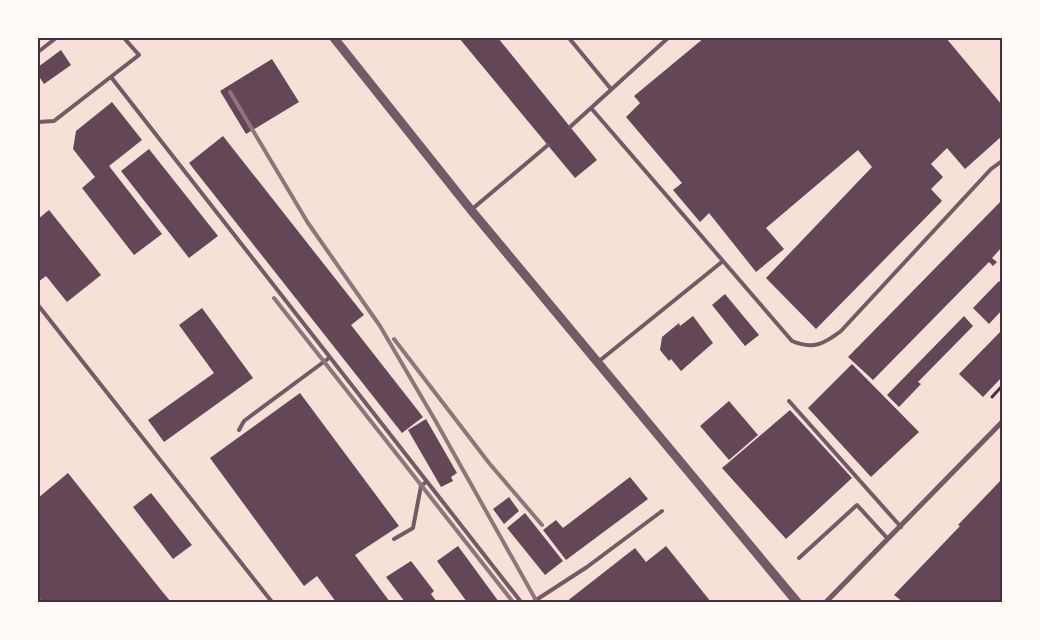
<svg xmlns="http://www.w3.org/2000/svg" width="1040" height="640" viewBox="0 0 1040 640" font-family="'Archivo Narrow',sans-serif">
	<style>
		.building { fill: #644757 }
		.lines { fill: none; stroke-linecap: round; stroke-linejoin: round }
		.path { stroke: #4a2c40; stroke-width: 3 }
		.service { stroke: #755966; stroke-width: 4 }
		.minor { stroke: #755966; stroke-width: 5 }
		.tertiary { stroke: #755966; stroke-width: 9 }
		.rail { stroke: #8f747c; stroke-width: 4 }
		.neatline { fill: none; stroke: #4a2c40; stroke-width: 2 }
	</style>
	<rect width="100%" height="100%" fill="#f7e1d7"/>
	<path class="building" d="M459,38H498L597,160L575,178Z
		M704,38H946L1002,105V136L965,169L947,148L931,164L943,177L931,189L942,201L816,329L766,278L872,167L858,150L766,228L784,249L756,272L709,213L700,222L673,190L682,183L626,117L640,103L634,96Z
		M61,50L71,65L44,84L38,75V67Z
		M272,59L299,102L246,134L220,91Z
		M112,102L142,140L109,166L162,234L134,255L82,188L95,177L73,149L76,131Z
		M223,136L364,315L351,325L423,417L402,433L189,163Z
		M149,149L218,236L189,258L121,171Z
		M1002,200V247L992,258L997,262L993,266L989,262L873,380L848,357Z
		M49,210L101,275L67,302L46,276L38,282V219Z
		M999,281L1002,284V310L989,324L973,308Z
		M725,294L759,335L745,346L712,305Z
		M202,308L253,378L164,442L148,420L214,373L179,325Z
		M693,316L713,343L681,371L671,359L669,361L660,350L662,337L679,323L680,326Z
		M964,316L973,326L918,382L921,384L899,407L887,395Z
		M1002,330V377L983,397L959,374Z
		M852,364L919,432L871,477L808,408Z
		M300,393L399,526L355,555L390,602H336L317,576L304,586L210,458Z
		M729,401L758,435L729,460L700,426Z
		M790,410L852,478L786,539L722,468Z
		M426,419L457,473L451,477L453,481L441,487L408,430Z
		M68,473L161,590L171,602H42L38,596V498Z
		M630,477L648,499L566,560L543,530L556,520L563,528Z
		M1002,479V563L1001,564L1002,566V602H903L894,595L960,526L958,525Z
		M151,493L192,545L173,559L133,507Z
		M509,497L519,511L504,524L493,509Z
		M525,513L563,561L545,575L507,528Z
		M458,546L499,602H467L437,561Z
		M666,546L711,602H566L635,548L646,562Z
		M411,561L434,591L431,594L437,602H405L386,577Z"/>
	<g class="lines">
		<path class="path" d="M992,397L1002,386"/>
		<path class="service" d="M569,38L611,89
			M38,52L56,38
			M111,77L521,602
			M591,108L792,341C813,350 824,344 841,331L991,169L1002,161
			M38,122L54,121L139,55L124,38
			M570,127L668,38
			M471,210L548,145
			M38,305L272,602
			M598,362L723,261
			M789,401L901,527
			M239,430L244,421L329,358
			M394,539L413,528L421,486L426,482
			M799,558L857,505L888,539
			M533,602L587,567L662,511"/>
		<path class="minor" d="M826,602L1002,422"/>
		<path class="tertiary" d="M334,38L471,210L797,602"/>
		<path class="rail" d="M230,92L308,223L380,326L435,420L537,602
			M274,298L513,602
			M394,339L489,463L542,525"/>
	</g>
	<rect width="1040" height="640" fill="none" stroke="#fffaf5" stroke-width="78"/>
	<rect x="39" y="39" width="962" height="562" class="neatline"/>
</svg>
